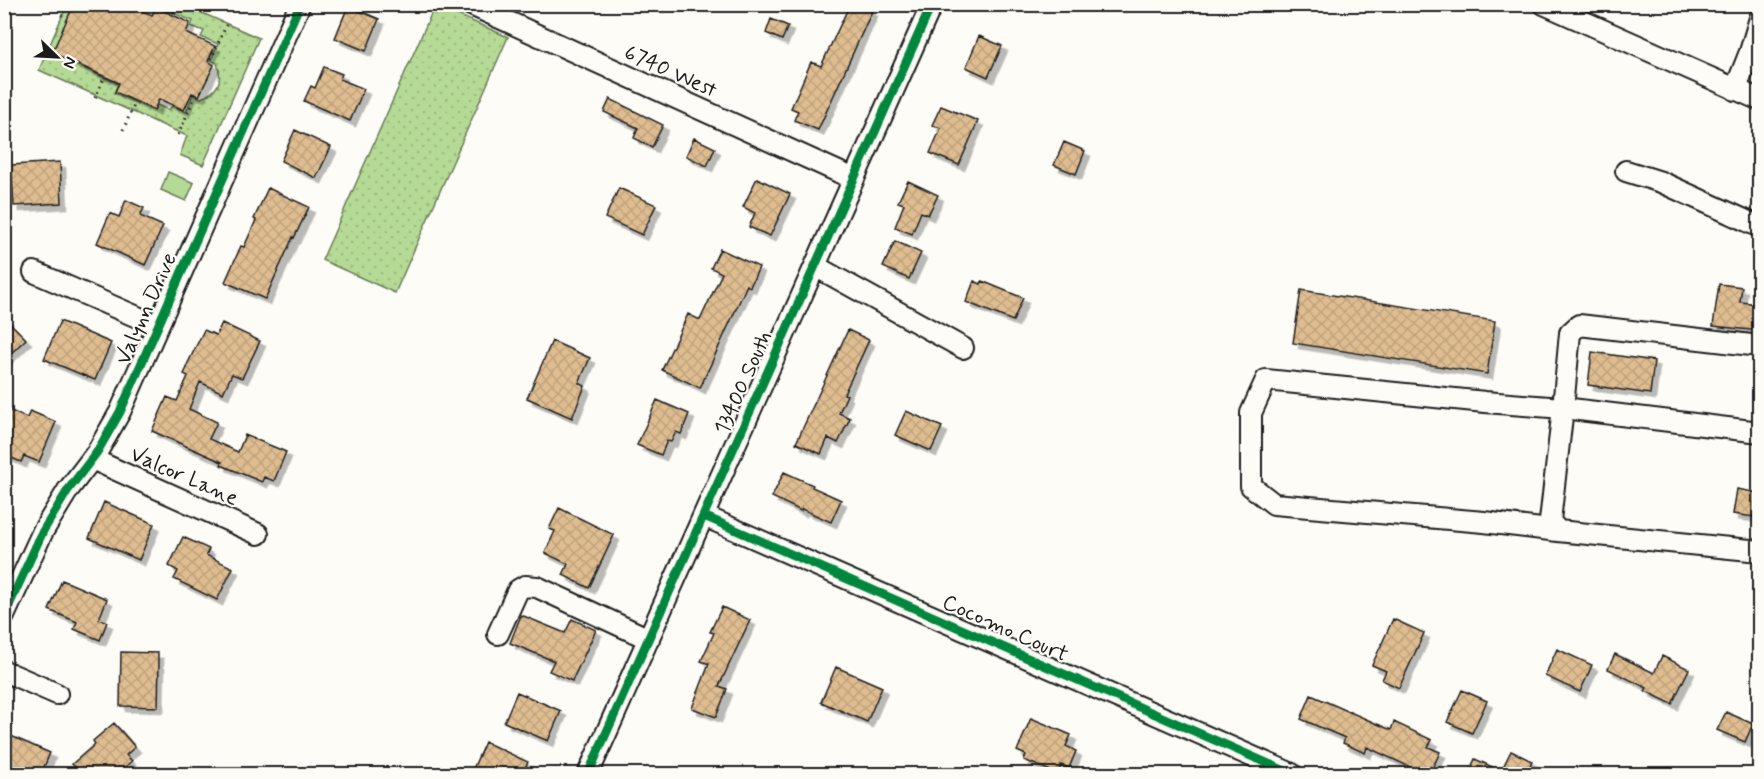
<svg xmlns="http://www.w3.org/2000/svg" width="1764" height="779" viewBox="0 0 1764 779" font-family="Mynerve,sans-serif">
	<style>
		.grass { fill: url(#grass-dots); stroke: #687b58; stroke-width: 1.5 }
		.garden { fill: #b5da95; stroke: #687b58; stroke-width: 1.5 }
		.building { fill: url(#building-cross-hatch); stroke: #1c1c1c; stroke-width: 1.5; filter: url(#shadow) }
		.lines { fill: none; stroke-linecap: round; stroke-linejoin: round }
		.minor-casing { stroke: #1c1c1c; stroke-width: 24 }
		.path { stroke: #1c1c1c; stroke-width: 3; stroke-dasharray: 1.5 4.5; stroke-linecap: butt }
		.minor { stroke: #fdfcf7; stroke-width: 20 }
		.cycleway-casing { stroke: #fdfcf7; stroke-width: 13 }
		.cycleway { stroke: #00873e; stroke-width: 9 }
		.labels { text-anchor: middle; stroke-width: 4.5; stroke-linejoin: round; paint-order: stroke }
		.street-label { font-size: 22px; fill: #1c1c1c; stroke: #fdfcf7 }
	</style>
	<defs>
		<pattern id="grass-dots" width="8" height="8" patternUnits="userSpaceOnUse" patternTransform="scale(1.5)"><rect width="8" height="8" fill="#b5da95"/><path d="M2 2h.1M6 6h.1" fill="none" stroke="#9bba80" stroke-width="1.8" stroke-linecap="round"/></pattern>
		<pattern id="building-cross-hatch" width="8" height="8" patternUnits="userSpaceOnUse" patternTransform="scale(1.5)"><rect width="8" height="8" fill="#dfbd91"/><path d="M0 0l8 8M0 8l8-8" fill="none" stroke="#bfa27c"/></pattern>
		<filter id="shadow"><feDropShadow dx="5.5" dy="5.5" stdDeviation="0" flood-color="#0004"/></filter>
	</defs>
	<rect width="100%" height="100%" fill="#fdfcf7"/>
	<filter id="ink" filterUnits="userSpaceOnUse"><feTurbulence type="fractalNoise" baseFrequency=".0167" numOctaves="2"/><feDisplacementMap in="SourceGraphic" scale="12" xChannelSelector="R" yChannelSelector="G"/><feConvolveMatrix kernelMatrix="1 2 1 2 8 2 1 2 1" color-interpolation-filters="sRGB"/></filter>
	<g filter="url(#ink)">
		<path class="grass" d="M67,5H74L52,54L118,84L114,93L154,111L157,105L169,110L172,106L186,112L193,95L201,98C219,91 223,81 217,63L211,60L218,44L201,37L204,31L191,26L193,21L154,5H184L259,38L203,165L180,155L187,136L39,70Z
			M435,5L508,37L395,293L322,260Z"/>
		<path class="garden" d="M168,172L194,183L186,201L161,190Z"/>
		<path class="building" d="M74,4H128L152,15L156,7L190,23L186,33L215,46L208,61L214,65L199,96L192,93L184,110L159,99L154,110L115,92L119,83L52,53Z
			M850,4H858L872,11L818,130L794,120L798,111L791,108L811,62L821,66Z
			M348,6L379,19L366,51L335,38Z
			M771,19L788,26L782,40L766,33Z
			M979,36L1002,46L988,77L966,67Z
			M324,67L342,74L340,79L364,89L350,121L304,101L311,86L315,88Z
			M610,99L663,125L652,147L634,138L638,128L604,112Z
			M941,106L978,121L959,165L930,153L941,128L932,125Z
			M295,130L331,147L316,178L281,161Z
			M694,138L715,148L707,166L686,156Z
			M1064,142L1085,151L1076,174L1054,165Z
			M60,162L62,203L14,206L11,165Z
			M757,178L790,194L770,236L749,227L755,213L743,207Z
			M908,181L938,195L928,215L921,212L912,234L895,227L904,204L898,202Z
			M268,188L309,207L294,238L293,237L265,299L225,282L241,246L244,247L256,220L254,219Z
			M619,188L656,205L642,235L605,218Z
			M126,200L144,208L140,216L163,226L145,265L97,243L110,213L119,217Z
			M895,241L921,253L909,279L883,267Z
			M720,249L759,267L750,287L747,285L700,388L662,370L688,314L700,320L722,273L711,268Z
			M974,281L981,284L982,281L1023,298L1013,321L966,302Z
			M1719,284L1742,287L1740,302L1760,304V331L1713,326Z
			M1301,290L1495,321L1487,374L1293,343Z
			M4,317L26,339L4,360Z
			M60,321L111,343L95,380L44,359Z
			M222,323L260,341L242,378L232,374L223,393L200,382L189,409L217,422L209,439L238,452L245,435L286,452L274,481L264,477L262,482L221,465L222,462L152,431L167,397L177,401L188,376L184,374L187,368L186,367L204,330L216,335Z
			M848,330L869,340L844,394L847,395L839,413L850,418L838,443L828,438L821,454L796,443Z
			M552,341L590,358L579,383L585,386L572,418L527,398Z
			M1592,352L1654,361L1650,394L1588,385Z
			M657,400L689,414L681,434L676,432L671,442L667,441L661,455L637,445Z
			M4,408L27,418L30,411L56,422L39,462L24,456L21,462L4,455Z
			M906,411L942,427L931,451L895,435Z
			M784,472L813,485L812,487L841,500L831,522L802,509L801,511L772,497Z
			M1737,489L1759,493L1754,517L1733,514Z
			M104,502L154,524L139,560L89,538Z
			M559,508L614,535L589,588L563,575L568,564L545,553L555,531L549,529Z
			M183,537L209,549L206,555L233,568L217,600L174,579L178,571L169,566Z
			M62,580L107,599L99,619L107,622L100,640L74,629L77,622L49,610Z
			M722,607L750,620L719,686L727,689L716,717L692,708L709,664L701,661L714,633L710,632Z
			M521,615L565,633L572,619L596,630L572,681L549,671L554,661L510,643Z
			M1393,619L1424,633L1399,688L1382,680L1386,671L1372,665Z
			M1557,649L1592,665L1580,692L1545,676Z
			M121,652L158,653V663H159L158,707L120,706Z
			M1615,654L1654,673L1662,656L1689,669L1672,704L1645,691L1647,688L1608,669Z
			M836,667L882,687L867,722L821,702Z
			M1462,690L1487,701L1472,733L1447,722Z
			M517,692L561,711L548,741L504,722Z
			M1311,695L1391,730L1394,722L1432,740L1428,747L1440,752L1430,774H1425L1367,747L1365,753L1343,743L1345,738L1301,719Z
			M1726,712L1753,724L1745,742L1717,730Z
			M1031,718L1071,735L1066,746L1076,751L1069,768L1061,765L1058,774L1024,760L1026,755L1017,751Z
			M114,723L135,747L126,755L132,761L117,774H82L72,764L95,744L93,741Z
			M4,733L50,753L41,774H4Z
			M485,742L528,762L522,774H481L472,771Z
			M1511,751L1532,761L1526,774H1468L1475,759L1501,771Z"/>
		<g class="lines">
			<g class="minor-casing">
				<path id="minor" d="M469,4L854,179
					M1544,4L1760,100
					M1735,90L1750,52L1760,18
					M1626,171L1661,182L1760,227
					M815,266L963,348
					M34,272L158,326
					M1760,346L1579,325L1570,333L1563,408L1760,432
					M92,459L258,534
					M704,516L1292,774
					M1558,531L1484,522L1274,504L1251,486V413L1266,380L1485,402L1563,408L1550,521L1558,531L1760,551
					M4,616L43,531L68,490L97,452L120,412L300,4
					M498,634L518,590L525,586L537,587L649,639
					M4,671L57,694
					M588,774L932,4"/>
			</g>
			<path class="path" d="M174,13L178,4
				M61,15L66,18
				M211,59L228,21
				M95,98L104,78
				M123,130L135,103
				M178,135L195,97"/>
			<use href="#minor" class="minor"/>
			<g class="cycleway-casing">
				<path id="cycleway" d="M704,516L1292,774
					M4,616L43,531L68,490L97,452L120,412L300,4
					M588,774L932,4"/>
			</g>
			<use href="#cycleway" class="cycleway"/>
		</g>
	</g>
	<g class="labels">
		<g class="street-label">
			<text transform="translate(671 70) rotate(24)" y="8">6740 West</text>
			<text transform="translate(145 308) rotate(-66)" y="8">Valynn Drive</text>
			<text transform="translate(742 382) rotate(-66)" y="8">13400 South</text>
			<text transform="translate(185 475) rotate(24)" y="8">Valcor Lane</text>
			<text transform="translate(1006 627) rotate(24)" y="8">Cocomo Court</text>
		</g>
	</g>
	<rect width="1764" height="779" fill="none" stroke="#fdfcf7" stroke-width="24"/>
	<rect x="12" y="12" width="1740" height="755" fill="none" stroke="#1c1c1c" stroke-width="2" filter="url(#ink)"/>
	<g transform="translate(57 57) rotate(114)" stroke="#fdfcf7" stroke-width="4.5" paint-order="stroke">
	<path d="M0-4.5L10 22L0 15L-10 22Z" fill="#1c1c1c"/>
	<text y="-9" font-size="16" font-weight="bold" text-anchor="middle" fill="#1c1c1c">N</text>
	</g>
</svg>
